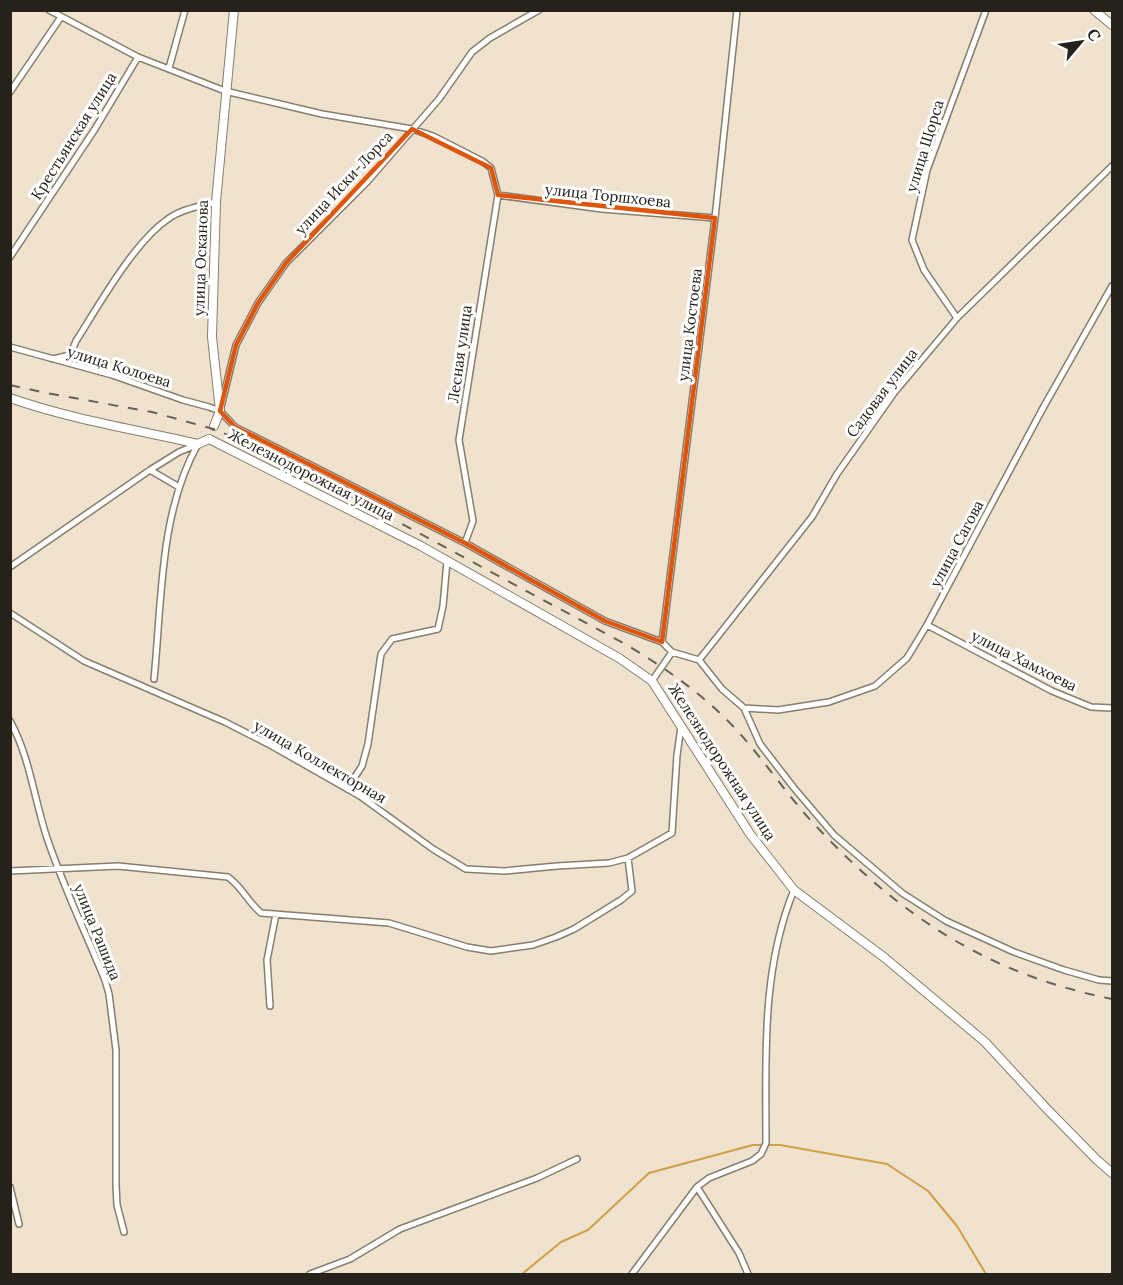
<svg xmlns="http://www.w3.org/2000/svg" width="1123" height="1285" viewBox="0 0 1123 1285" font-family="Lora,serif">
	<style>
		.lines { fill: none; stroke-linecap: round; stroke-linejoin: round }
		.stream { stroke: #d1a044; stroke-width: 2 }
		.street-casing { stroke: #887e6c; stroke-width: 8 }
		.secondary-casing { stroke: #887e6c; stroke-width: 10 }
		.street { stroke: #fff; stroke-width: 5 }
		.secondary { stroke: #fff; stroke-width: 8 }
		.rail { stroke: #696156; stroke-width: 2; stroke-dasharray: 10 10; stroke-linecap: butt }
		.marked { fill: none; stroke: #de560d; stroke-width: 4.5; stroke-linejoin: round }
		.labels { text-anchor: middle; stroke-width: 6; stroke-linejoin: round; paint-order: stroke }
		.street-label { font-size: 15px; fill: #26211a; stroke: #fff }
	</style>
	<rect width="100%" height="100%" fill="#efe3d0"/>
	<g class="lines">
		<path class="stream" d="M522,1274L561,1242L588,1230L649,1173L753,1145H780L887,1164L928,1191L957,1226L986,1274"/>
		<g class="street-casing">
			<path id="street" d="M49,10L138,57L225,91L322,114L412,129L433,136L482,161L491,168L498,195L459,440L473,521L465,543
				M169,68L185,10
				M10,92L61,17
				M498,195L602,209L715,218
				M10,257L95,129L138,57
				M957,318L924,270L912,240L927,170L986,10
				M10,347L112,375L183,400L209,407L220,411L235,427L465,543L605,621L662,642L672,652L699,660L722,689L744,708L760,744L794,788L834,835L902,893L946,921L1014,952L1064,970L1099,980L1112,981
				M53,359L70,355L76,341C99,305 134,242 168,219C181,209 201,206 216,202
				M221,407L236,345L258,303L286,263L367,182L439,99L472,52L490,38L539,10
				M150,470L179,487
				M10,567L150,470L179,452L196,445
				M10,613L84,661L225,722L272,746L360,796L433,849L466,869L504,871L557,866L609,863L628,858L672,833L677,755L681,727
				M927,625L1052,691L1091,707L1112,708
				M662,642L715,218L737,10
				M699,660L812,517L837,474L894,393L957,318L1112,166
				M154,679C162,602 159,513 198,444
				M652,681L672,652
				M744,708L778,710L829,702L875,686L907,658L927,625L1043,408L1112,286
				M10,721C29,755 34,797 46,835C62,884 85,931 105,980L109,994L116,1050V1185L117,1205L124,1232
				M347,789L362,766L368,744L381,654L392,639L438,629L443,606L447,561
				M10,871L118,866L228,877C242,887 248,902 261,913L389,923L467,947L491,951L533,945L556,937L574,929L621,900L632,891L628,858
				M270,1006L267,960L276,914
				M10,1187L19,1224
				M697,1187L739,1253L748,1274
				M310,1274L350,1259L400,1229L537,1178L577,1159
				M632,1274L697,1187L709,1178L752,1161L761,1154L766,1143C766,1058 761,970 794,890"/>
		</g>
		<g class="secondary-casing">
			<path id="secondary" d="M1094,10L1112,25
				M10,398C73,420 134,429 198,444L209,439
				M214,426L220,411L212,337L216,202L234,10
				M209,439L421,546L619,658L652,681L750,834L794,890L885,958L985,1042L1046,1108L1097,1160L1112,1173"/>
		</g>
		<use href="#street" class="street"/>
		<use href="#secondary" class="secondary"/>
		<path class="rail" d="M10,385L46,393L152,412L217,430L311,475L625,644C662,666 697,690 727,720C760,753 784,792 815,825C901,917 988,974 1112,999"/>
	</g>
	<path class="marked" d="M412,129L491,168L498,195L715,218L662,642L605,621L465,543L235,427L220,411L236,345L258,303L286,263Z"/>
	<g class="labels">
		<g class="street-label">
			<text transform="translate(74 136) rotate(-58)" y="5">Крестьянская улица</text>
			<text transform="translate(925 146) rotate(-73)" y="5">улица Щорса</text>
			<text transform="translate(344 183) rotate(-47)" y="5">улица Иски-Лорса</text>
			<text transform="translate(608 196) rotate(6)" y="5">улица Торшхоева</text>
			<text transform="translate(201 258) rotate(-88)" y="5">улица Осканова</text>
			<text transform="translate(690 325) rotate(-83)" y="5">улица Костоева</text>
			<text transform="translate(460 354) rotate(-82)" y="5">Лесная улица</text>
			<text transform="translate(119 367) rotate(17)" y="5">улица Колоева</text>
			<text transform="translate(882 393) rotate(-53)" y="5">Садовая улица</text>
			<text transform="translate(311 475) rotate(27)" y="5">Железнодорожная улица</text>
			<text transform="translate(957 544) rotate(-62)" y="5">улица Сагова</text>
			<text transform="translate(1024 661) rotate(27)" y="5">улица Хамхоева</text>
			<text transform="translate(320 762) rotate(30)" y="5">улица Коллекторная</text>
			<text transform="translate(722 762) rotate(57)" y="5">Железнодорожная улица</text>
			<text transform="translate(97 932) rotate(68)" y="5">улица Рашида</text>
		</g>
	</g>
	<rect width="1123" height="1285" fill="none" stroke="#26211a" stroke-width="24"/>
	<g transform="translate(1081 42) rotate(61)" stroke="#ffffff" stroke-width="4.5" paint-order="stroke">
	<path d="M0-4.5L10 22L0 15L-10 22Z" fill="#26211a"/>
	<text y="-9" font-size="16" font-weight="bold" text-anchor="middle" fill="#26211a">С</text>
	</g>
</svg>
